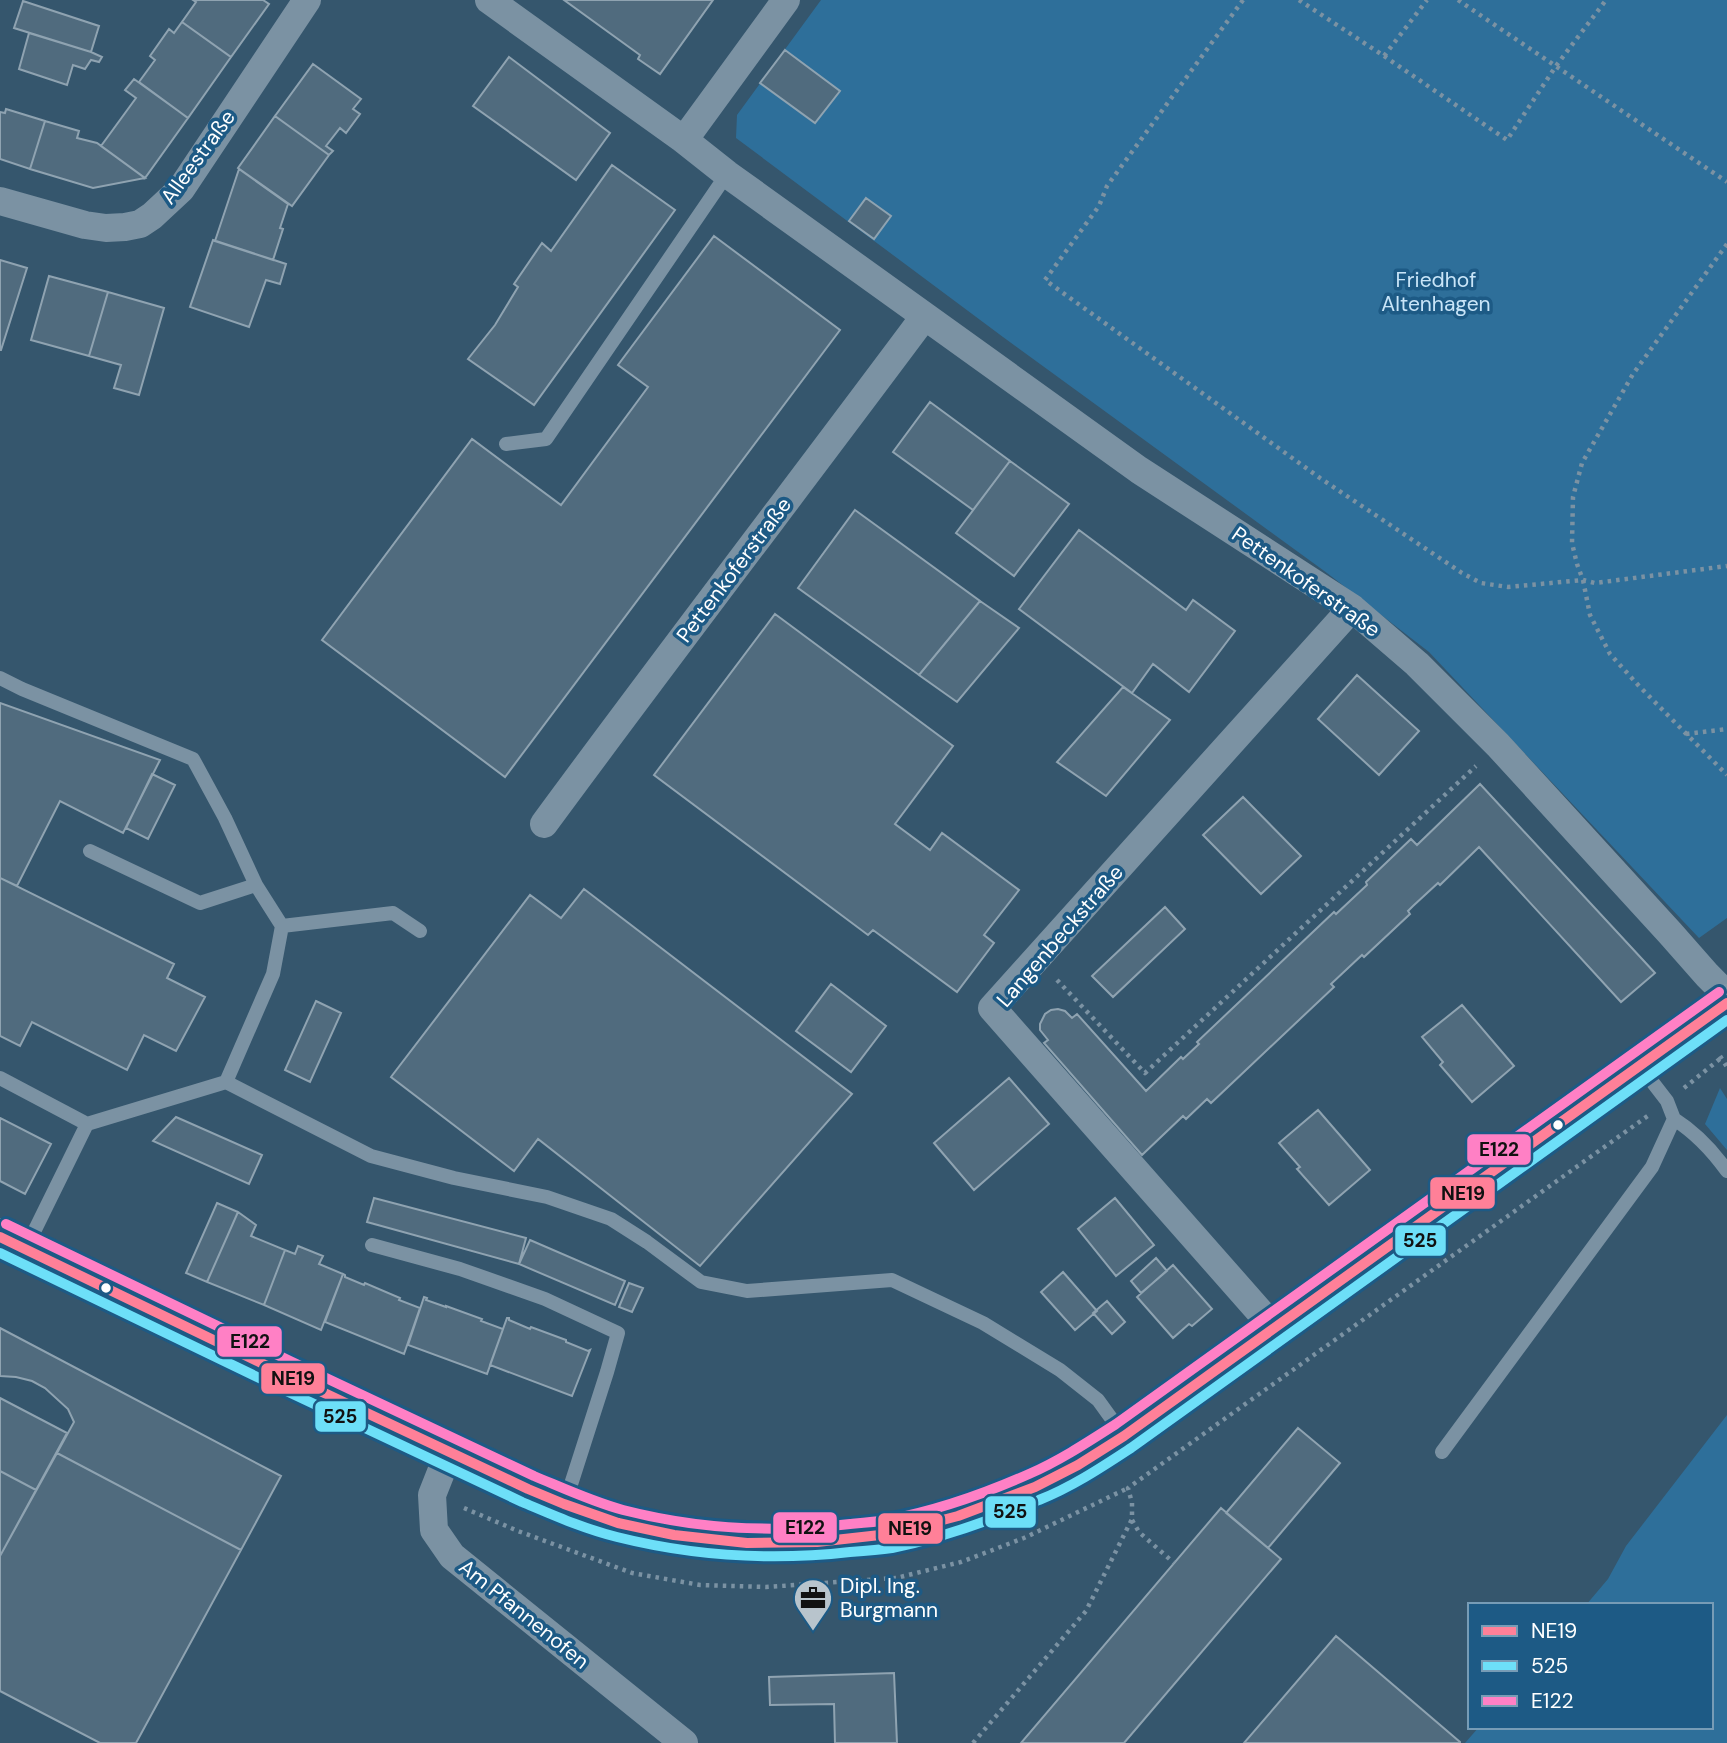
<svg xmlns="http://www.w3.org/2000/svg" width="1727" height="1743" viewBox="0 0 1727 1743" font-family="'DM Sans',sans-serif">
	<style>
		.green { fill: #2e6f9a }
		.building { fill: #506b7e; stroke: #8fa3b1; stroke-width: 2 }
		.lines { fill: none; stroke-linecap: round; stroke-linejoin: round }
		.path { stroke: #7b92a3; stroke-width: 4.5; stroke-dasharray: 3.5 5; stroke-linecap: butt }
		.lane { stroke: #7b92a3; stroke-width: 14 }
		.street { stroke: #7b92a3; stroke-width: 28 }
		.secondary { stroke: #8298a8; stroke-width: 38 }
		.bus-1-casing { stroke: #1d5a85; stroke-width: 16 }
		.bus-2-casing { stroke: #1d5a85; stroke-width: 16 }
		.bus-3-casing { stroke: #1d5a85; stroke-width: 16 }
		.bus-1 { stroke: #ff8098; stroke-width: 10 }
		.bus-2 { stroke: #6ddff8; stroke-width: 10 }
		.bus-3 { stroke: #ff80c5; stroke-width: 10 }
		.bus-dot { fill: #fff; stroke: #1d5a85; stroke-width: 2.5 }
		.labels { text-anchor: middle; stroke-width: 7; stroke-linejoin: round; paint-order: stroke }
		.street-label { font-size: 21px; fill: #fff; stroke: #1d5a85 }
		.park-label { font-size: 21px; fill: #c9e5f8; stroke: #1d5a85 }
		.poi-label { font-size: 21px; fill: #fff; stroke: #1d5a85; text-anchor: start }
		.line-badge { stroke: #1d5a85; stroke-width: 2.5 }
		.pale-badge-label { font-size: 19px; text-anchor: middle; font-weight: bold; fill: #111 }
	</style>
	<rect width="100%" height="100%" fill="#35566d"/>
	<path class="green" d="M821,0H1727V918L1699,938L1429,652L1327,573L1003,337L736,138L737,115Z
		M1720,1088L1727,1099V1150L1705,1124Z
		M1727,1415V1743H1465L1479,1727H1711V1605H1586L1608,1579L1626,1546Z"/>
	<path class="building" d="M193,0H263L269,4L231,57L182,22L196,2Z
		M564,0H713L660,74L638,59L640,55Z
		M23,1L99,26L91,52L14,28Z
		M182,22L231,57L188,118L139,82L155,60L150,56L169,29L174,33Z
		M29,33L91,52L102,57L99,62L91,60L85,69L73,65L67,85L19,69Z
		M785,50L840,91L815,123L760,83Z
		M509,57L610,133L576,180L473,106Z
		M313,64L361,99L353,109L360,114L346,133L340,128L326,146L333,151L329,155L275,116Z
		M134,79L188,118L145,178L101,146L136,98L125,90Z
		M6,109L45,121L30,169L0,159V112L5,113Z
		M275,116L329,155L292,206L238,168Z
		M45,121L79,131L77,138L97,143L145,178L93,188L30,169Z
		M612,165L675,210L534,405L468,359L495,325L518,287L514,284L542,243L551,251Z
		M239,169L288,204L280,228L283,229L273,260L215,241Z
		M866,198L891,216L874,239L849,221Z
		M714,236L840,330L505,777L322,640L472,439L561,505L648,387L618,365Z
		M213,240L286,264L280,284L266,280L249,327L190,307Z
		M0,260L27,268L1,350H0Z
		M49,276L108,292L89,356L31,340Z
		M108,292L164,308L139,395L114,388L121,365L89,356Z
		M930,402L1010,461L973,510L893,452Z
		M1010,461L1069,504L1014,576L956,533Z
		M855,510L980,601L919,675L798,588Z
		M1079,530L1186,610L1193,600L1235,631L1189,692L1153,664L1132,693L1019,609Z
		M980,601L1019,628L957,702L919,675Z
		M775,614L953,746L895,824L930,850L942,833L1019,890L984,935L994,943L957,992L873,930L868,935L654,775Z
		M1357,675L1419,731L1379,775L1318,719Z
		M1123,687L1170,720L1106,796L1057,762Z
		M0,703L160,760L123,833L60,801L17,886L0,878Z
		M152,774L175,785L148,839L126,828Z
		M1480,784L1655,973L1621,1002L1479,847L1440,885L1438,883L1413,906L1408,911L1410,914L1364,957L1362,955L1331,984L1334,987L1211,1103L1207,1099L1186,1119L1183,1116L1142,1155L1044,1043L1048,1040L1040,1030V1024L1045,1014L1051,1010L1058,1009L1065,1011L1072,1018L1077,1014L1146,1091L1181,1057L1183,1059L1199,1044L1197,1042L1334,912L1336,914L1367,885L1366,882L1411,839L1417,845Z
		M1243,797L1301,856L1261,894L1203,835Z
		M0,878L174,964L167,978L205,997L176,1051L144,1035L127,1070L32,1022L20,1046L0,1036Z
		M584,889L852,1094L700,1266L538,1139L514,1171L391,1077L530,895L561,918Z
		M1165,907L1185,929L1113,997L1092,976Z
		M831,984L886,1026L851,1072L796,1031Z
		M316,1001L341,1013L310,1082L285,1070Z
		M1462,1005L1514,1066L1472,1102L1440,1065L1443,1062L1422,1037Z
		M1009,1078L1049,1124L974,1190L934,1143Z
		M1318,1110L1370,1170L1329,1205L1297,1169L1300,1167L1279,1143Z
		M176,1117L262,1155L249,1184L153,1141Z
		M0,1118L51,1144L25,1194L0,1181Z
		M374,1198L526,1238L519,1264L367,1222Z
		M1115,1198L1154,1245L1116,1276L1078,1229Z
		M217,1203L238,1212L207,1282L186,1273Z
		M238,1212L256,1225L251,1236L285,1250L264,1305L207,1282Z
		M530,1240L625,1281L615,1305L519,1264Z
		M298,1246L323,1256L319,1264L343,1274L321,1330L264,1305L285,1250L295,1254Z
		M1156,1258L1167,1271L1141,1293L1131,1281Z
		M1173,1265L1212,1309L1192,1326L1189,1324L1173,1338L1137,1297Z
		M1063,1272L1097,1311L1075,1330L1041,1292Z
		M343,1274L345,1275V1277L364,1285L365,1283L400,1298L399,1300L420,1308L404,1354L325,1322Z
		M629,1283L643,1288L632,1312L619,1307Z
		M424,1297L427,1298L426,1300L446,1307V1306L482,1319L481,1321L503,1329L487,1374L408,1345Z
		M1107,1301L1125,1322L1112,1334L1093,1313Z
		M507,1318H509V1320L530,1329L531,1327L566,1340V1342L588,1351L590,1350L572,1396L490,1365Z
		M0,1328L281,1476L241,1550L57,1453L74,1422L68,1409L45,1388L32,1381L16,1377L0,1376Z
		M0,1398L67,1433L36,1490L0,1471Z
		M1298,1428L1340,1463L1268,1548L1226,1513Z
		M57,1453L241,1550L136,1743H100L0,1691V1556Z
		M0,1471L36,1490L0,1556Z
		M1221,1508L1281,1559L1124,1743H1021Z
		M1336,1636L1460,1742V1743H1244Z
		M894,1673L897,1743H835L834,1704L770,1705L769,1677Z"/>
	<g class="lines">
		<path class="path" d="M1243,0L1107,186L1099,206L1045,280L1320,478L1462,573L1481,583L1508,587L1583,580L1590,615L1610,654L1639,686L1727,775
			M1299,0L1384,56L1427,0
			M1458,0L1727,182
			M1384,56L1507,140L1556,66L1606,0
			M1727,244L1633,374L1582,463L1573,497L1572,543L1577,564L1583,580L1595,583L1727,566
			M1686,734L1727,729
			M1057,980L1145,1073L1476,766
			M1720,1056L1727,1067
			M1684,1088L1721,1058
			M464,1508L518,1531L632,1573L700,1585L766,1587L896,1578L961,1562L1024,1538L1128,1488
			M1132,1520L1139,1532L1174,1563
			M973,1743L1086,1611L1132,1519V1503L1128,1488L1649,1115"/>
		<path class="lane" d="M506,444L546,439L727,174
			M0,678L22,689L193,759L225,818L256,885L282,926L273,974L226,1082
			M90,851L200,903L256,885
			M282,926L393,913L420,931
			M0,1078L87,1124
			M1674,1119C1696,1133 1712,1150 1727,1171
			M372,1245L460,1269L545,1299L618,1333L607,1372L565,1503
			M26,1248L87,1124L226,1082L371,1156L454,1178L547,1197L611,1219L647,1242L701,1282L747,1291L892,1280L983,1323L1060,1370L1098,1400L1124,1436
			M1442,1452L1652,1167L1674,1119L1667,1101L1640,1066"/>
		<path class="street" d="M489,0L684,140L727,174L1139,470L1352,608L1417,664L1498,745L1670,933L1707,975L1727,995
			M684,140L786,0
			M0,201L85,225L106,228L125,227L140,224L152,216L181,189L307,0
			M544,824C669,654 798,486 924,317
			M1275,1329L992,1008L1352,608
			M449,1452L432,1495L434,1530L452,1556L684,1743"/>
		<path class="secondary" d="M0,1237L284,1374L528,1489L564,1504L618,1523L674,1535L747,1543L817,1542L889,1534L958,1516L1035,1487L1078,1465L1124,1436L1727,1003"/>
		<g class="bus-1-casing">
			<path id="bus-1" d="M0,1237L284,1374L528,1489L564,1504L618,1523L674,1535L747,1543L817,1542L889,1534L958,1516L1035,1487L1078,1465L1124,1436L1727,1003"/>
		</g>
		<g class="bus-2-casing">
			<path id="bus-2" d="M0,1253L278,1387L522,1502C553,1515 584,1529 617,1537C693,1556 771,1561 850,1552C864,1551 878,1550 892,1548C942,1538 992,1520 1039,1500C1072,1487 1102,1467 1131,1448L1727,1020"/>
		</g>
		<g class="bus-3-casing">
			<path id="bus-3" d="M6,1224L290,1361L534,1476C563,1488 593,1502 623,1510C697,1529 774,1533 850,1524C862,1523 875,1522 887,1520C935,1511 984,1494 1029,1474C1059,1461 1088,1442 1116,1424L1719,992"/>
		</g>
		<use href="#bus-1" class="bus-1"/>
		<use href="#bus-2" class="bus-2"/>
		<use href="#bus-3" class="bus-3"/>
	</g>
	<defs>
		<g id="office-pin" transform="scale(2.0125)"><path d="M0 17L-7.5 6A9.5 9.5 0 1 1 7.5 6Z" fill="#b8c4cc" stroke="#1d5a85"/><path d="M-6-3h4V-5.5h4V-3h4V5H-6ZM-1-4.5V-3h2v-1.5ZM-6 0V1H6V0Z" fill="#111"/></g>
	</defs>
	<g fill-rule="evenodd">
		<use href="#office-pin" x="813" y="1598"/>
	</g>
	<g class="bus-dot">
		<circle cx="1558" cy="1125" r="6"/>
		<circle cx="106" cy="1288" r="6"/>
	</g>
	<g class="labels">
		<g class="street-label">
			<text transform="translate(198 157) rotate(-54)" y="7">Alleestraße</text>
			<text transform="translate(734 570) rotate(-53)" y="7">Pettenkoferstraße</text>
			<text transform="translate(1306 582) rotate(35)" y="7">Pettenkoferstraße</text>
			<text transform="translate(1060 936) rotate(-49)" y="7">Langenbeckstraße</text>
			<text transform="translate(524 1614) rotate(39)" y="7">Am Pfannenofen</text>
		</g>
		<g class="park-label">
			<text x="1436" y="287">Friedhof<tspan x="1436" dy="24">Altenhagen</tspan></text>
		</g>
		<g class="poi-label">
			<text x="840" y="1593">Dipl. Ing.<tspan x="840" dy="24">Burgmann</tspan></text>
		</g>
	</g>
	<g class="line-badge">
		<rect x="1466" y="1133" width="66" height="33" rx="7" fill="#ff80c5"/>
		<rect x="1429" y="1176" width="67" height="34" rx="7" fill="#ff8098"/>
		<rect x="1394" y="1224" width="53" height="33" rx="7" fill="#6ddff8"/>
		<rect x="216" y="1325" width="67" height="33" rx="7" fill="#ff80c5"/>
		<rect x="260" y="1362" width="66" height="33" rx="7" fill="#ff8098"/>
		<rect x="314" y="1400" width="53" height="33" rx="7" fill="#6ddff8"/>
		<rect x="984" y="1495" width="53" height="34" rx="7" fill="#6ddff8"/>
		<rect x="772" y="1511" width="66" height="33" rx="7" fill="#ff80c5"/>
		<rect x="877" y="1512" width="67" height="33" rx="7" fill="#ff8098"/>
	</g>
	<g class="pale-badge-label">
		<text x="1499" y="1156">E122</text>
		<text x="1463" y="1200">NE19</text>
		<text x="1420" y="1247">525</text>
		<text x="250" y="1348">E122</text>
		<text x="293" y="1385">NE19</text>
		<text x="340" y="1423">525</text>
		<text x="1010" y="1518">525</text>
		<text x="805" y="1534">E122</text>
		<text x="910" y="1535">NE19</text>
	</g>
	<rect x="1468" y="1603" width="245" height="126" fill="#1d5a85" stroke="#779cb6" stroke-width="2"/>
	<rect x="1482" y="1626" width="35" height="10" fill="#ff8098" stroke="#779cb6" stroke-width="2"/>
	<text x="1531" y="1638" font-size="21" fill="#ffffff">NE19</text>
	<rect x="1482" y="1661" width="35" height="10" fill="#6ddff8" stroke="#779cb6" stroke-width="2"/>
	<text x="1531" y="1673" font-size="21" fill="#ffffff">525</text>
	<rect x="1482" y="1696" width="35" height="10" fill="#ff80c5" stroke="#779cb6" stroke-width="2"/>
	<text x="1531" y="1708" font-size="21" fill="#ffffff">E122</text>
</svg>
